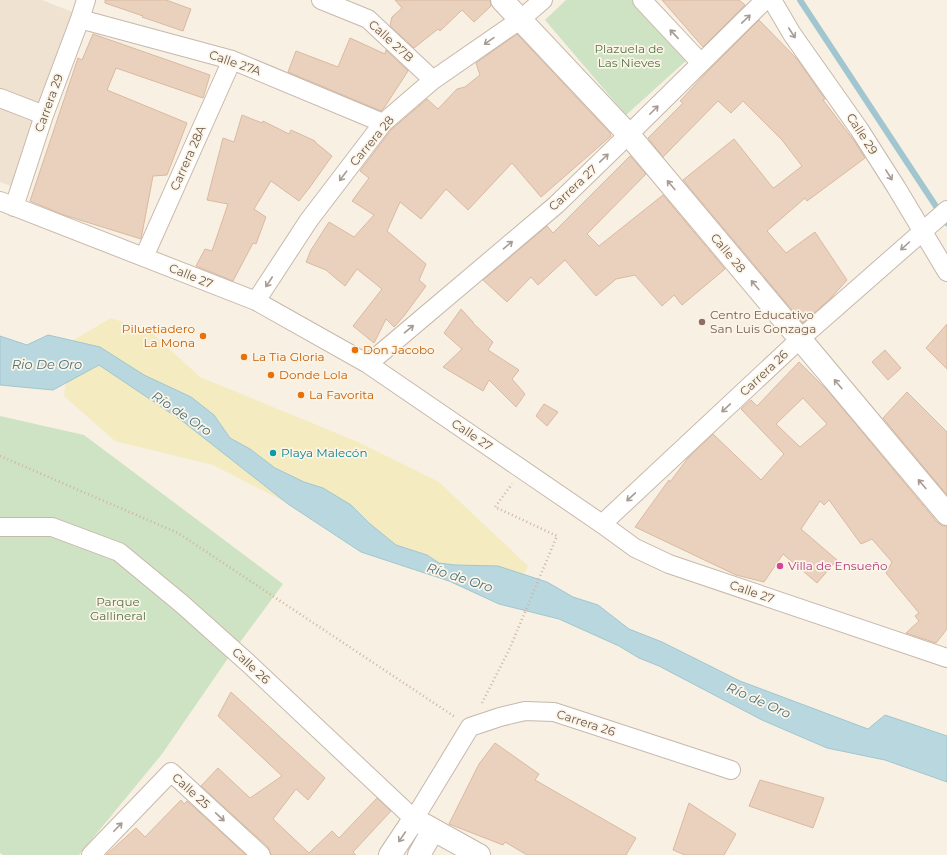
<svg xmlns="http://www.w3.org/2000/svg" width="947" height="855" viewBox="0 0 947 855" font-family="Montserrat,sans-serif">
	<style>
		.residential { fill: #efe2d1 }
		.green { fill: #cee3c3 }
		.sand { fill: #f4ebc0 }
		.water { fill: #b9d7de; stroke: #a1c6cf }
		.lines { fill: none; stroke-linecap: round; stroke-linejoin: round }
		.stream { stroke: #a1c6cf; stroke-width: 6 }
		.building { fill: #ead1bd; stroke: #dab9a0; fill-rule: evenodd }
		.minor-casing { stroke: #c7b8ab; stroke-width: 20 }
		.tertiary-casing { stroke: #c7b8ab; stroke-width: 24 }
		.path { stroke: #ceb4a1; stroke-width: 2.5; stroke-dasharray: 1 3; stroke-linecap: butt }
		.minor { stroke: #fff; stroke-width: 18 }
		.tertiary { stroke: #fff; stroke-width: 22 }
		.oneway { stroke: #a79b94 }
		.education-dot { fill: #8d6e63; stroke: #fcf5e7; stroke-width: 1.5 }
		.food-dot { fill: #e8710a; stroke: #fcf5e7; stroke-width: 1.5 }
		.culture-dot { fill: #0f9aa8; stroke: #fcf5e7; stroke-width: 1.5 }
		.hotel-dot { fill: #d1479c; stroke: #fcf5e7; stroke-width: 1.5 }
		.labels { text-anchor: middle; stroke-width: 3.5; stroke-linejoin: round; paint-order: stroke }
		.street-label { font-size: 12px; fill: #6c594c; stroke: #fcf5e7 }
		.park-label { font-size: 12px; fill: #547649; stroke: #fcf5e7 }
		.education-label { font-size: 12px; fill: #785e54; stroke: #fcf5e7; text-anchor: start }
		.food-label { font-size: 12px; fill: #c56008; stroke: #fcf5e7; text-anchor: start }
		.culture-label { font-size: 12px; fill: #0d838f; stroke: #fcf5e7; text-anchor: start }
		.hotel-label { font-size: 12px; fill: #b23c85; stroke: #fcf5e7; text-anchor: start }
		.water-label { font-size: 13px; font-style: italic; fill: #49727d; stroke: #fcf5e7 }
	</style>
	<rect width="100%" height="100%" fill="#f8f0e2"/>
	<path class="residential" d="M0,0H42L75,13L16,188L0,182Z"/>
	<path class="green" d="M566,0H634L688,59L626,115L545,20Z
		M0,416L84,435L283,584L224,664L162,754L79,855H3L0,853Z"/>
	<path class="sand" d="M111,318L151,332L200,377L358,442L439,482L528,566L514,594L353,537L213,465L115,441L64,396L72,341Z"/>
	<path class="water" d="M48,335L100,347L144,375L191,397L214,415L230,438L250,449L275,468L304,482L323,488L351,505L369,523L396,545L427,555L439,563L455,565L498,566L547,582L573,597L598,605L629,629L662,642L740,681L868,729L885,715L947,736V782L885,760L827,748L762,720L659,666L639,658L619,646L559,619L499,604L449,581L361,552L288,504L181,420L99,365L53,390L0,385V336L27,345Z"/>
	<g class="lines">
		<path class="stream" d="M800,0L947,223"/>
	</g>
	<path class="building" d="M105,0H166L191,9L183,31L142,17L143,16L105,3Z
		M395,0H490L491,6L474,22L462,10L440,31L438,29L414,48L390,26L392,17L402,8Z
		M662,0H739L745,5L703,47Z
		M759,20L797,59L825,99L823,100L855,142L865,158L807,201L805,198L767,231L786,253L815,232L847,280L831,298L803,323L683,180L734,139L773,188L775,187L802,166L782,140L743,101L731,113L718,101L663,157L648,138L683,103L680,101L706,73Z
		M93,34L210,75L203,98L116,68L107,90L187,123L167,175L153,176L141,239L64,215L30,201L78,58L82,60Z
		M517,34L610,133L611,136L541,197L512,163L468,210L446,189L421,219L400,202L387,231L426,264L419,280L426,286L404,316L394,327L386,319L374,343L353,326L382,289L357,269L345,286L326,270L306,262L311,250L329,222L354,237L374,215L352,201L369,178L360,171L391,130L427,99L438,109L457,89L465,87L480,75L476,63Z
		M350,38L385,54L386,50L408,71L384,108L381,111L288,72L296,51L338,67Z
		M242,115L262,123L263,121L289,134L291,130L315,141V142L332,156L310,187L299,201L271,181L254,209L266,217L256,244L253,243L233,281L196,266L205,249L212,251L228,204L207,200L223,138L234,142Z
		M630,156L646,174L587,234L599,246L663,195L725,269L682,305L674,295L662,306L635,275L616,279L596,296L565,260L538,285L531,277L507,302L483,280L547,226L553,233Z
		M461,309L473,322V323L493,342L488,350L519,370L512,379L525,394L516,407L489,380L483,391L443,367L462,349L444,333Z
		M947,324V369L926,348Z
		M885,350L901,368L888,380L872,362Z
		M799,362L829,392L937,522L942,526H947V629L936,643L906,633L919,621L915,616L919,613L886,573L892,562L872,539L861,544L829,500L824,505L820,501L801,529L837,560L817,583L783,554L764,582L736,575L635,527L669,480L670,482L688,458L713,434L761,480L784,454L741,409L751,400L757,406ZM803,398L827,424L800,447L776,424Z
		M907,392L947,432V495L883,418Z
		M544,404L558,412L547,426L536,416Z
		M231,692L325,778L308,800L296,789L273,819L309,853L332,831L339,838L377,798L391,811L353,852L356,855H271L268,847L201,786L218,768L250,798L282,776L218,716Z
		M495,743L539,774L535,780L636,838L626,855H527L505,842L503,845L449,824L479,764Z
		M760,780L824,798L813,828L749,806Z
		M181,800L184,804L187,801L246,855H106L136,828L145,837Z
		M689,803L736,834L724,855H685L673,850Z"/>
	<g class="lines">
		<g class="minor-casing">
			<path id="minor" d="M321,0L368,19L433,80
				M642,0L701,63
				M772,0L792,34L859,129L896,187L947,272
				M80,19L232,60L383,123
				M0,98L44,115
				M0,201L256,301L368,364L602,524L635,548L669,564L947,658
				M14,207L44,115L80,19L86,0
				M144,257L232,60
				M256,301L309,220L383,123L433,80L521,19L543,0
				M368,364L556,205L626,137L765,0
				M602,524L800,339L947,210
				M0,527H52L119,552L182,604L248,663L414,819L470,727L500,717L525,711L554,712L731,770
				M91,855L171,772L261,855"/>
		</g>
		<g class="tertiary-casing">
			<path id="tertiary" d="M502,0L629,135L947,514
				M390,855L414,819L479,855
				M419,855L433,830"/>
		</g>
		<path class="path" d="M0,456L178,533L455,717
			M482,703L509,650L557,536L495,507L512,484"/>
		<use href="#minor" class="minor"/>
		<use href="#tertiary" class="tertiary"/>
	</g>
	<defs><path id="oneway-shaft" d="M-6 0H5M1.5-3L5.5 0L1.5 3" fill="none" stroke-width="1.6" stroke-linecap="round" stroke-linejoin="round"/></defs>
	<g class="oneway">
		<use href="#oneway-shaft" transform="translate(746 19) rotate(-44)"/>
		<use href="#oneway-shaft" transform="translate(792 33) rotate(57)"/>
		<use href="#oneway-shaft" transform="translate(674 34) rotate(-133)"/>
		<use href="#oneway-shaft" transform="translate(489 41) rotate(145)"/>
		<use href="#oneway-shaft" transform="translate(654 110) rotate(-45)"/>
		<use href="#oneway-shaft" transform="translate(604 158) rotate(-44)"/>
		<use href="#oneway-shaft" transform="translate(889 175) rotate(58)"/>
		<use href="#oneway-shaft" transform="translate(343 176) rotate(127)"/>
		<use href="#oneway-shaft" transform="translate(671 185) rotate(-130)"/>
		<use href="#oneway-shaft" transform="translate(508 245) rotate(-40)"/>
		<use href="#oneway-shaft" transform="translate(905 246) rotate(138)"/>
		<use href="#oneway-shaft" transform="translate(269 282) rotate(123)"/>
		<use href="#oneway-shaft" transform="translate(755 285) rotate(-130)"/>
		<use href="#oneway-shaft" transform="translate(409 329) rotate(-40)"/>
		<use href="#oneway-shaft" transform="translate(838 384) rotate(-130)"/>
		<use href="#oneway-shaft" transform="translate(726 408) rotate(137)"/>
		<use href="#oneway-shaft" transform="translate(922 484) rotate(-130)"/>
		<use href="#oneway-shaft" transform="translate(631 497) rotate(137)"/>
		<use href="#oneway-shaft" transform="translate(220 817) rotate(43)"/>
		<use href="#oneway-shaft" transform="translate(118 827) rotate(-46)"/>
		<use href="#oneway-shaft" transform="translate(402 837) rotate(124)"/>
	</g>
	<circle class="education-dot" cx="702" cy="322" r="4"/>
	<g class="food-dot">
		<circle cx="203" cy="336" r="4"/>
		<circle cx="355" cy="350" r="4"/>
		<circle cx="244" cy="357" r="4"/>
		<circle cx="271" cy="375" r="4"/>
		<circle cx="301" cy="395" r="4"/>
	</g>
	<circle class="culture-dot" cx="273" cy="453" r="4"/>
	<circle class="hotel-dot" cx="780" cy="566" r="4"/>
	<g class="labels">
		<g class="street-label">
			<text transform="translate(391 41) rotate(42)" y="4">Calle 27B</text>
			<text transform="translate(235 63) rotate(19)" y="4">Calle 27A</text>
			<text transform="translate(49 103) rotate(-70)" y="4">Carrera 29</text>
			<text transform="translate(862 134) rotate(57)" y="4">Calle 29</text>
			<text transform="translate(372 141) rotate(-50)" y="4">Carrera 28</text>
			<text transform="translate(188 158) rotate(-66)" y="4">Carrera 28A</text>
			<text transform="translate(573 188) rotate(-43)" y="4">Carrera 27</text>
			<text transform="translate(728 253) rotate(50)" y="4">Calle 28</text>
			<text transform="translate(191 276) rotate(22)" y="4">Calle 27</text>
			<text transform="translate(764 373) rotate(-43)" y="4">Carrera 26</text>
			<text transform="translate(472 435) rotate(34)" y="4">Calle 27</text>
			<text transform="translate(752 592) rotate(19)" y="4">Calle 27</text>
			<text transform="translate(251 666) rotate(43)" y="4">Calle 26</text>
			<text transform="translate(586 723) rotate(18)" y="4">Carrera 26</text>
			<text transform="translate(191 791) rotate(42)" y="4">Calle 25</text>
		</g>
		<g class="park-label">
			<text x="629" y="53">Plazuela de<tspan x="629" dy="14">Las Nieves</tspan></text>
			<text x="118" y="606">Parque<tspan x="118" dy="14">Gallineral</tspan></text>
		</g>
		<g class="education-label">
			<text x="710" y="319">Centro Educativo<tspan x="710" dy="14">San Luis Gonzaga</tspan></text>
		</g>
		<g class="food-label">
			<text x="195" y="333" text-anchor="end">Piluetiadero<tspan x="195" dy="14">La Mona</tspan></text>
			<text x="363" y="354">Don Jacobo</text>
			<text x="252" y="361">La Tia Gloria</text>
			<text x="279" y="379">Donde Lola</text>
			<text x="309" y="399">La Favorita</text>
		</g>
		<g class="culture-label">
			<text x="281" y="457">Playa Malecón</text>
		</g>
		<g class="hotel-label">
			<text x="788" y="570">Villa de Ensueño</text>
		</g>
		<g class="water-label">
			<text x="47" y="369">Rio De Oro</text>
			<text transform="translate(182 413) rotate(34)" y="5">Río de Oro</text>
			<text transform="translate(460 577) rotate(18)" y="5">Río de Oro</text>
			<text transform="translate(759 700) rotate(24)" y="5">Río de Oro</text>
		</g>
	</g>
</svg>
